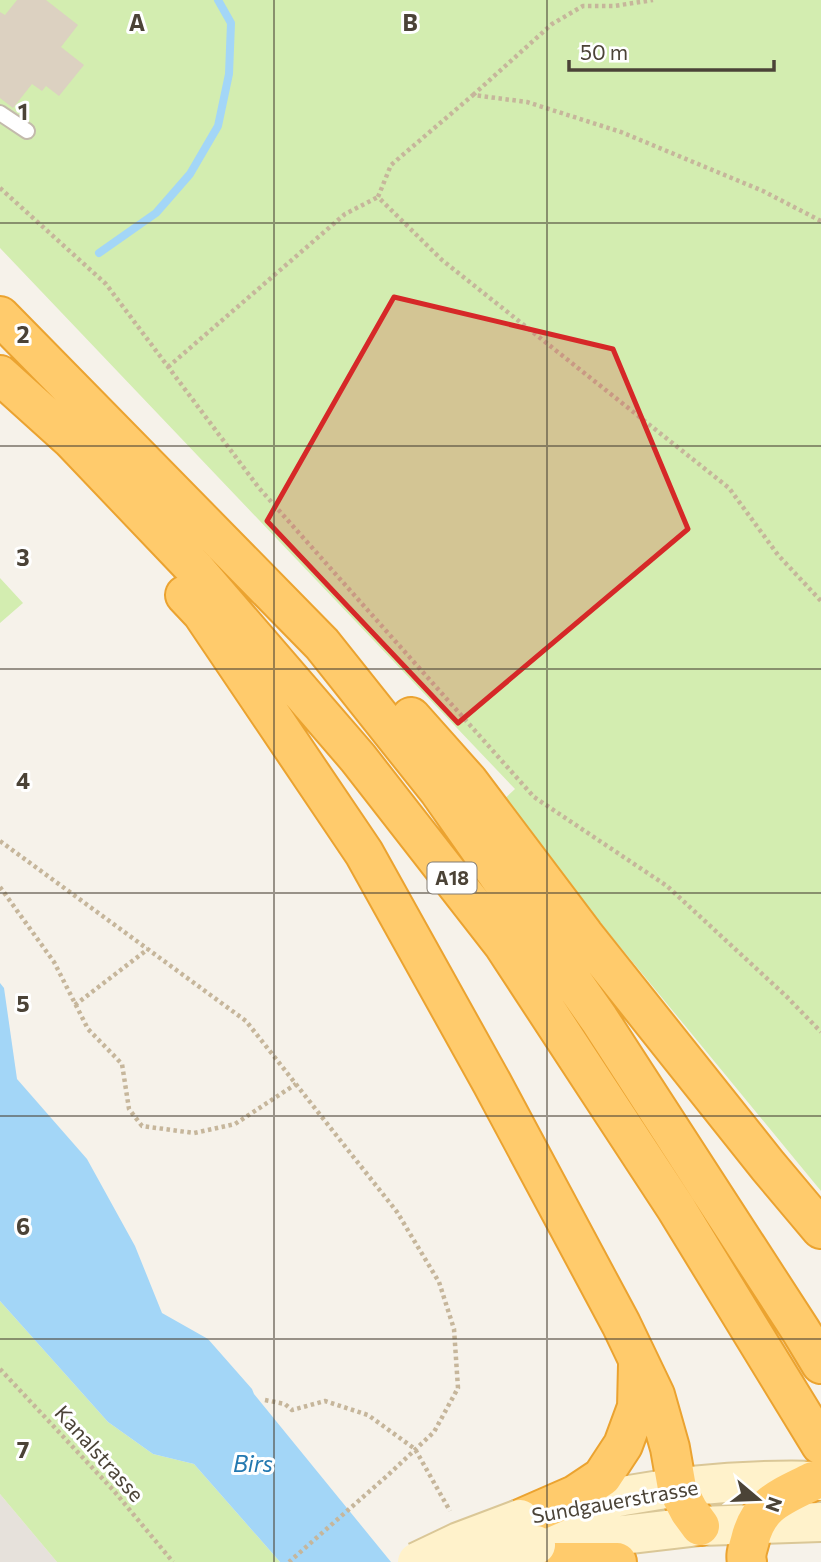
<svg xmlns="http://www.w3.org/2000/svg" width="821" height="1562" viewBox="0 0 821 1562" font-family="Commissioner,sans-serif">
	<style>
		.industrial { fill: #e6e1db }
		.green { fill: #d3edb0 }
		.water { fill: #a3d6f7 }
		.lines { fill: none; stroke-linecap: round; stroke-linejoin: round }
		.stream { stroke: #a3d6f7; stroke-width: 8 }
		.building { fill: #dcd1c1 }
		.service-casing { stroke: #c3baac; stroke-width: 18 }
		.secondary-casing { stroke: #dac797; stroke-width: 42 }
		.motorway-casing { stroke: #eba330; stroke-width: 42 }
		.path { stroke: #c6b69b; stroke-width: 4.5; stroke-dasharray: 3.5 3.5; stroke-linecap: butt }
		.service { stroke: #fff; stroke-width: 14 }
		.secondary { stroke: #fff2cb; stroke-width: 38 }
		.motorway { stroke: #ffcb6c; stroke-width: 38 }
		.secondary-bridge-casing { stroke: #dac797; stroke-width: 42; stroke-linecap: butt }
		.secondary-bridge { stroke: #fff2cb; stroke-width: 38 }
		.marked { fill: #d62828; fill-opacity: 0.2; stroke: #d62828; stroke-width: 5; stroke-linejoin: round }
		.grid { fill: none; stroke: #4b4337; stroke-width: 2; stroke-opacity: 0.55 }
		.labels { text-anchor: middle; stroke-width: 6; stroke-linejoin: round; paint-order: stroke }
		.shield { fill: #fff; stroke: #817b73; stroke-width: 2 }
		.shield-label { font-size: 19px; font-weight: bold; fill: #4b4337 }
		.street-label { font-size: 21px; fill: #4b4337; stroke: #fff }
		.water-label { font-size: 23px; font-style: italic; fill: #2378b0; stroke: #fff }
		.grid-label { font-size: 23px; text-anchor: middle; font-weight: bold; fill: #4b4337; stroke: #fff; stroke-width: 6; stroke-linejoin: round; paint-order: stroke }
	</style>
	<rect width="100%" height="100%" fill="#f6f2ea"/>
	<path class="industrial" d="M0,1494L57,1562H0Z"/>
	<path class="green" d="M0,0H821V1191L501,802L515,789L0,248Z
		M0,578L23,603L0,623Z
		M0,1301L108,1422L153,1454L194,1464L280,1562H57L0,1494Z"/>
	<path class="water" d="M0,983L4,988L17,1079L87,1159L135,1246L162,1313L208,1339L252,1389L254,1394L391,1562H280L194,1464L153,1454L108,1422L0,1301Z"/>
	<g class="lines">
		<path class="stream" d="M99,253L156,213L190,174L218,126L229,74L231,23L218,0"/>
	</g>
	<path class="building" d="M17,0H46L78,25L61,47L84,65L59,96L46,86L42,91L32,84L13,108L0,98V12L5,15Z"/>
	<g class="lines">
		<g class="service-casing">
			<path id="service" d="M0,113L27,131"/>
		</g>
		<g class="secondary-casing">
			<path id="secondary" d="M549,1513C574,1507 598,1501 623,1496C687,1484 755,1479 821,1481
				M536,1545L700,1526L821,1522"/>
		</g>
		<g class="motorway-casing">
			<path id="motorway" d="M0,316L322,644L439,791L599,1019L801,1331L821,1364
				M0,375L72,440L195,569L358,758L503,944L676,1208L821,1445
				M185,595L202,613L364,853L492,1083L621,1324L655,1395L670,1448L677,1488L689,1511L700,1526
				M411,717L468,781L584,935L768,1166L821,1229
				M520,1519L575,1495L602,1477L623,1445L637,1407L638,1365
				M552,1562H617
				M747,1562C745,1554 748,1548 750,1540C759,1503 782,1497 813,1481"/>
		</g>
		<path class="path" d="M473,95L552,24L583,6H614L653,0
			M0,188L106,284L259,488L534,797L667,886L786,996L821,1032
			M821,221L763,191L621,132L527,102L473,95L391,165L378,197L442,260L729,488L778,555L821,601
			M168,367L345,214L378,197
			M0,841L246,1021L397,1212L439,1282L454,1329L458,1388L434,1432L388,1475L289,1562
			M0,887L54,962L88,1029L122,1064L129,1109L142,1126L194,1133L235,1124L296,1084
			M75,1005L148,949
			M0,1369L114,1491L173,1562
			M265,1400L285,1404L292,1410L325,1401L368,1415L415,1449L450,1511"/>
		<use href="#service" class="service"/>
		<use href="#secondary" class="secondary"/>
		<use href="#motorway" class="motorway"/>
		<g class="secondary-bridge-casing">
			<path id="secondary-bridge" d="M417,1562L459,1542L520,1519
				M477,1562L505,1552L536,1545"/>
		</g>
		<use href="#secondary-bridge" class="secondary-bridge"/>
	</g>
	<path class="marked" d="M394,297L613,349L688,529L458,723L267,521Z"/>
	<path class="grid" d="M274,0V1562M547,0V1562M0,223H821M0,446H821M0,669H821M0,893H821M0,1116H821M0,1339H821"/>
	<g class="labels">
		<rect class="shield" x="427.5" y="862.5" width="49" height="31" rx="5"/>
		<g class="shield-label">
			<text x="452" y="885">A18</text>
		</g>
		<g class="street-label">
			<text transform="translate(99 1454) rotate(48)" y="7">Kanalstrasse</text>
			<text transform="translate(615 1502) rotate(-10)" y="7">Sundgauerstrasse</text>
		</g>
		<g class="water-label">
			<text x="253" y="1472">Birs</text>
		</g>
	</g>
	<g class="grid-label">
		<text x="137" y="31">A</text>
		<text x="410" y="31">B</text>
		<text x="23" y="120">1</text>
		<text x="23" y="343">2</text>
		<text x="23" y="566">3</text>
		<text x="23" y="789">4</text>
		<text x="23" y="1012">5</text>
		<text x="23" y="1235">6</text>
		<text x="23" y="1458">7</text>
	</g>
	<g transform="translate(758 1499) rotate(109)" stroke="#ffffff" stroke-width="5" paint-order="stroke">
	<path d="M0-5L12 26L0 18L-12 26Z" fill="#4b4337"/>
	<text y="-10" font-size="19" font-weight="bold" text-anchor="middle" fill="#4b4337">N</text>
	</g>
	<path d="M569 60v10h205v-10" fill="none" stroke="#4b4337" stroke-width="3.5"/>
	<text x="580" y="60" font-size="21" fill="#4b4337" stroke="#ffffff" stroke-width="5" paint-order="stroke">50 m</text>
</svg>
